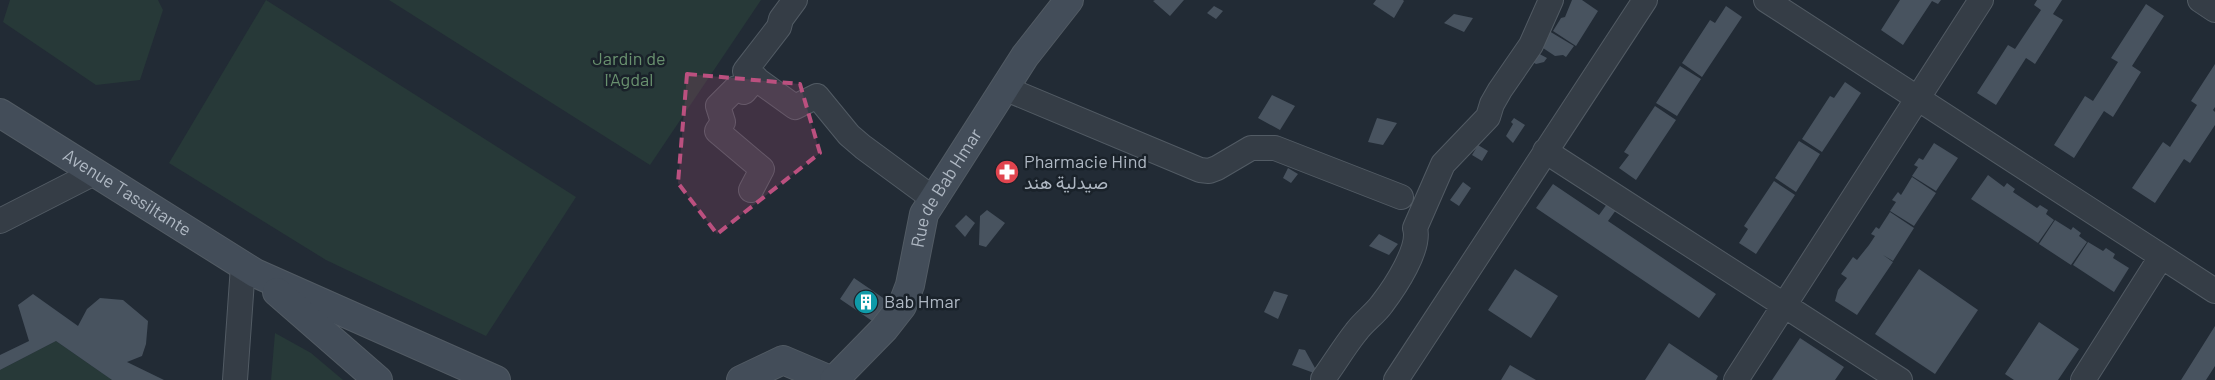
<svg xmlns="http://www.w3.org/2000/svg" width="2215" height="380" viewBox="0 0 2215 380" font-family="Barlow,Vazirmatn,sans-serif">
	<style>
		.green { fill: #273938 }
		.building { fill: #48535f }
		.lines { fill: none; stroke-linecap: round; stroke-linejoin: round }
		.street-casing { stroke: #525b64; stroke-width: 26 }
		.secondary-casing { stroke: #525b64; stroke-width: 30 }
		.street { stroke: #353d46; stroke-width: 24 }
		.secondary { stroke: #434d59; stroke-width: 28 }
		.marked { fill: #bb507f; fill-opacity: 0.2; stroke: #bb507f; stroke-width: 4; stroke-dasharray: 10 6; stroke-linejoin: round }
		.labels { text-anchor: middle; stroke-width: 5; stroke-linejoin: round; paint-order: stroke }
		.park-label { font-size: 18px; fill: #69916f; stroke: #1a222a }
		.poi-label { font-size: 18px; fill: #afb8c3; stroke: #1a222a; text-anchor: start }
		.street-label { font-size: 18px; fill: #afb8c3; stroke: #1a222a }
	</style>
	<rect width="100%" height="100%" fill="#222b35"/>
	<path class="green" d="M10,0H158L163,10L140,80L96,85L3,22Z
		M266,0L576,197L486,336L326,260L169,163Z
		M389,0H761L650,165Z
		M275,333L311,353L343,380H271Z
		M56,341L112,380H0V370Z"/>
	<path class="building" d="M1155,0H1184L1170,16L1153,1Z
		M1376,0H1403L1404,1L1394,18L1373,4Z
		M1572,0H1582L1598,11L1576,46L1553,31L1561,18L1565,17Z
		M1900,0H1941L1938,4L1932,1L1903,45L1881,30Z
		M2037,0H2062L2053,14L2063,20L2035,64L2026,58L1996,105L1977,93L2008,45L2015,49L2041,10L2034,5Z
		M2146,4L2164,16L2132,66L2141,72L2113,117L2104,111L2074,158L2054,145L2085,96L2093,101L2118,62L2111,58Z
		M1214,6L1223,11L1216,19L1207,13Z
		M1726,6L1742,17L1702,77L1682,63L1710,20L1715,23Z
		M1454,14L1473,18L1464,32L1444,23Z
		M1549,31L1574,46L1566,57L1563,55L1555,56L1543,48Z
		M1534,51L1547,58L1544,62L1536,64L1529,60Z
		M2215,64V107L2213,110L2215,112V125L2190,163L2184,159L2155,203L2132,188L2163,142L2170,147L2197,105L2191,101Z
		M1680,66L1701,79L1677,116L1656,103Z
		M1845,82L1861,93L1822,152L1802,139L1830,96L1834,98Z
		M1272,95L1295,106L1280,130L1258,118Z
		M1655,106L1676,120L1636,180L1619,168L1629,155L1624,152Z
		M1377,118L1397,123L1383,145L1368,142Z
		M1514,118L1525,125L1513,143L1506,136L1513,124L1511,122Z
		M1799,141L1820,154L1796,192L1775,178Z
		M1934,143L1958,158L1936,191L1912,176L1918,167L1914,165L1919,158L1923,160Z
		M1478,145L1488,151L1482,161L1472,155Z
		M1288,168L1298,174L1291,183L1283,178Z
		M1988,175L2004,187L2007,183L2015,189L2013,192L2037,208L2040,205L2048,210L2046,214L2054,220L2038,243L1971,199Z
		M1912,177L1936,193L1914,226L1890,211L1896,202L1892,200L1898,192L1901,195Z
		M1774,181L1795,195L1756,254L1739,243L1748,229L1744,226Z
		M1463,182L1471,188L1459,206L1450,200Z
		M1553,184L1599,215L1607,204L1616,210L1608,221L1716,294L1699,318L1536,208Z
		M987,210L1005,223L986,247L979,245L980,216Z
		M1890,212L1914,228L1893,261L1883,255L1893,262L1857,315L1835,301L1838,290L1847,278L1841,274L1853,257L1857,260L1869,245L1875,236L1871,234L1876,227L1879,229Z
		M966,215L975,223L965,237L955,226Z
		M2055,220L2071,230L2073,227L2081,233L2079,236L2087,242L2071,265L2039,244Z
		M1379,234L1398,244L1389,255L1369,246Z
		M2088,242L2103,251L2106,248L2115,254L2113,258L2129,268L2114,292L2073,265Z
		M1515,269L1558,296L1531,338L1488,310Z
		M1919,269L1978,310L1935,374L1875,334Z
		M854,278L892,304L878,325L840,299Z
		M1274,291L1288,295L1278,319L1264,312Z
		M33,294L78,326L87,309L100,298L123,300L148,321L146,344L142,356L127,362L164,380H112L56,341L0,370V355L29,341L18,305Z
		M2039,322L2079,349L2058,380H2014L2005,374Z
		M2215,326V366L2206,380H2181Z
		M1800,338L1844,367L1835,380H1772Z
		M1669,343L1718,376L1716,380H1645Z
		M1299,349L1305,350L1315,368L1314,373L1292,365Z
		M1510,365L1536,380H1501Z"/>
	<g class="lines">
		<g class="street-casing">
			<path id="street" d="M795,0L781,19L779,27L745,71L795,107L817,96L849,135L863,147L935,200
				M1766,0L2215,291
				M2200,0L2215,10
				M1004,88L1200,170L1209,171L1217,168L1251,148H1275L1401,197
				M1545,151L1900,380
				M751,190L762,169L717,131L723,122L718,106L736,88L744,92L756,78
				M0,221L96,172
				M1323,379C1334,364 1344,347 1356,332C1364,321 1375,314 1382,304C1395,287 1421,248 1415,228L1443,164L1488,117L1492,104L1500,90L1531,45L1551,0
				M235,380L243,266
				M1396,380L1645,0
				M1736,380L1981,0
				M2083,380L2161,257"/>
		</g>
		<g class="secondary-casing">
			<g id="secondary">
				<path id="s1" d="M0,113L255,273L496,380"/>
				<path d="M277,292L378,380"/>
				<path d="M741,380L783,360L830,380"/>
				<path id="s2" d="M834,380L884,329L902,306L910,285L924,214L1025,56L1069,0"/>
			</g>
		</g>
		<use href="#street" class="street"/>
		<use href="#secondary" class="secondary"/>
	</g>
	<path class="marked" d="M687,74L800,84L820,153L717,234L678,183Z"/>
	<defs>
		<g id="pharmacy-disc" transform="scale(1.25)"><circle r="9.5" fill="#e0444e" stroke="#1a222a"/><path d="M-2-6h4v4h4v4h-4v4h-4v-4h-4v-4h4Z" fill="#fff"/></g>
		<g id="building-disc" transform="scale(1.25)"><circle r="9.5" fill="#0f9aa8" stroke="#1a222a"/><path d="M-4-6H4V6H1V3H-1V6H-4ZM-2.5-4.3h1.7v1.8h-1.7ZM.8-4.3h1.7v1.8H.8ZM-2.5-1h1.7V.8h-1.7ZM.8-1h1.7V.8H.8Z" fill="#fff"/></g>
	</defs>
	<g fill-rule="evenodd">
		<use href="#pharmacy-disc" x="1007" y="172"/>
		<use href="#building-disc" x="866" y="302"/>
	</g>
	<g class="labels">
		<g class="park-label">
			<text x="629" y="65">Jardin de<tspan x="629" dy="21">l'Agdal</tspan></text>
		</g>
		<g class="poi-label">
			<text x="1024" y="168">Pharmacie Hind<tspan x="1024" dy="21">صيدلية هند</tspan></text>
			<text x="884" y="308">Bab Hmar</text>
		</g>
		<g class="street-label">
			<text dy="6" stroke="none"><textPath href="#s2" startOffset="228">Rue de Bab Hmar</textPath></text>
			<text dy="6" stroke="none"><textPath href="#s1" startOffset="150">Avenue Tassiltante</textPath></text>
		</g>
	</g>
</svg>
